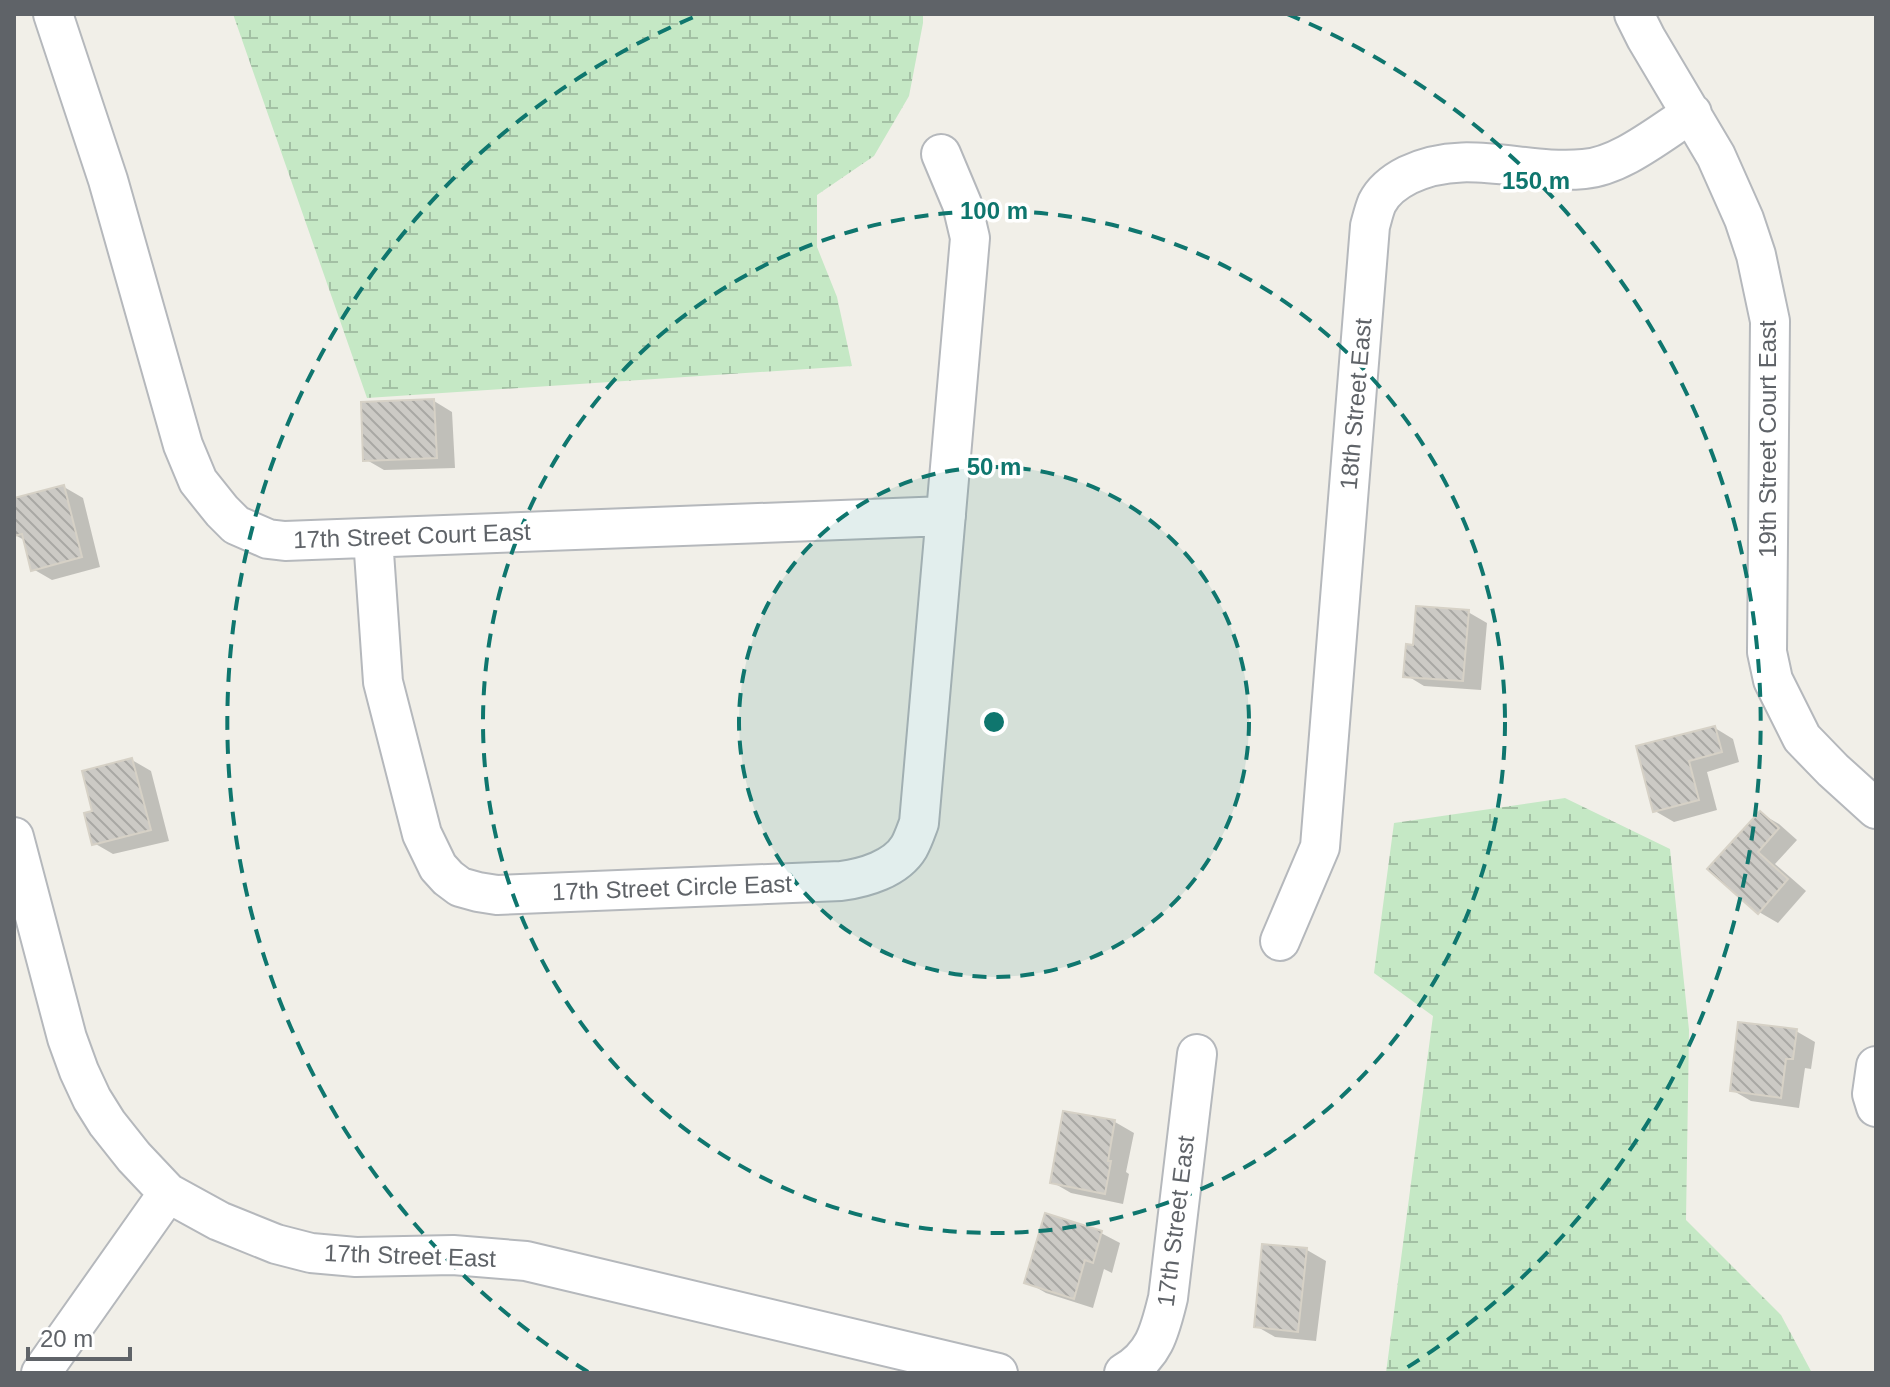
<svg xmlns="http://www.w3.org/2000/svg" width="1890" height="1387" viewBox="0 0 1890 1387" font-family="Arial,sans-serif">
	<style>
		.wetland { fill: url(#wetland-marsh) }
		.shadow { fill: #0003 }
		.building { fill: url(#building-back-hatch); stroke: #d6d1c6; stroke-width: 2 }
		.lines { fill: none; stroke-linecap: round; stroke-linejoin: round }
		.minor-casing { stroke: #b5b8bc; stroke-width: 42 }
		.minor { stroke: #fff; stroke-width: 38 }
		.ring { fill: none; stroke: #0f766e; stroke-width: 4; stroke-dasharray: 14 10 }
		.labels { text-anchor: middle; stroke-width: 7; stroke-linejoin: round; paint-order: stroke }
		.street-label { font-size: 24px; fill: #5f6368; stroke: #fff }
		.centre { fill: #0f766e; stroke: #fff; stroke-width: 4 }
		.ring-label { font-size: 24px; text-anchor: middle; font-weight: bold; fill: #0f766e; stroke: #fff; stroke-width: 7; stroke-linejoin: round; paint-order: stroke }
	</style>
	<defs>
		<pattern id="wetland-marsh" width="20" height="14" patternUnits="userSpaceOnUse" patternTransform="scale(2)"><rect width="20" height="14" fill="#c5e8c5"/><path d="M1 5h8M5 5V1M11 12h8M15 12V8" fill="none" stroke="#a3c0a4"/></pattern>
		<pattern id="building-back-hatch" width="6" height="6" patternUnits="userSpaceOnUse" patternTransform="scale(2)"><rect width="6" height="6" fill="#cccac5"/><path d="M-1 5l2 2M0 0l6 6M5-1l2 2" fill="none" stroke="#a9a8a4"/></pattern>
	</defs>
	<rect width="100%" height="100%" fill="#f1efe8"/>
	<path class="wetland" d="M233,14H923V23L909,96L874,156L817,195V247L837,297L852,366L367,398Z
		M1565,798L1670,849L1689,1030L1686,1220L1781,1315L1812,1373H1386L1433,1016L1374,973L1394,823Z"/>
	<path class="shadow" d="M434,401L452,412L455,468L384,470L365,459Z
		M64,487L83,498L100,567L52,580L33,569L26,541L15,535L14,500Z
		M1468,612L1487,623L1481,690L1424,686L1406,675Z
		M1715,728L1733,739L1739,762L1707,772L1717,810L1674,822L1655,811L1639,748Z
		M132,760L151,771L169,841L113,854L94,843L95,812Z
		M1760,813L1779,824L1797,840L1775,864L1806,891L1778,923L1759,912L1710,869Z
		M1796,1031L1815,1042L1811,1069L1805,1068L1799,1108L1751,1101L1732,1090Z
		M1064,1113L1115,1122L1134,1133L1126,1172L1129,1174L1123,1204L1071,1193L1052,1182Z
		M1101,1233L1120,1243L1112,1273L1104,1269L1093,1308L1046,1293L1027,1282Z
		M1307,1250L1326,1261L1316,1341L1275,1337L1256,1326Z"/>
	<path class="building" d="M434,399L437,458L363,461L361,402Z
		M64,485L82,557L31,571L22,534L14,536V498Z
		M1416,606L1469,610L1463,681L1403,677L1406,644L1413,645Z
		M1715,726L1722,752L1689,761L1699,800L1653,812L1636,746Z
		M132,758L151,830L92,845L84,813L92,811L82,771Z
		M1760,811L1779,828L1758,852L1788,879L1758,914L1707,869Z
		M1738,1022L1797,1029L1793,1059H1786L1781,1098L1730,1091Z
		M1063,1111L1115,1120L1108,1161H1111L1105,1194L1050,1183Z
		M1045,1213L1102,1231L1093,1263L1085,1260L1074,1299L1024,1283Z
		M1262,1244L1307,1248L1298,1332L1254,1327Z"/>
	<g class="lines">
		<g class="minor-casing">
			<path id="minor" d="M53,14L108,180L183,445L198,481L222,511L236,525L268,539L285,541L946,516
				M1634,14L1646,38L1716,156L1744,219L1756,255L1770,321L1767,652L1773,680L1802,738L1833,770L1876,809
				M373,538L383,682L422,834L438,867L448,878L460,887L478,892L497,895L841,881C864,878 896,869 909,847C913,840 916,831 919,823L970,238L962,204L941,154
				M14,837L67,1038L79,1071L92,1099L107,1123L134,1157L168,1193L219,1221L276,1244L311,1253L356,1257L453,1255L526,1261L998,1373
				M1280,941L1320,847L1370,226C1372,219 1374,210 1377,203C1384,189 1396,181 1408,175C1466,147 1524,175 1584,169C1621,166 1660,133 1692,113
				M1876,1066L1872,1094L1876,1107
				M41,1373L168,1193
				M1124,1373C1155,1355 1160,1330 1168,1298L1197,1054"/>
		</g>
		<use href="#minor" class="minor"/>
	</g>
	<circle cx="994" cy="722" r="255" fill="#0f766e" fill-opacity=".12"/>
	<g class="ring">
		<circle cx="994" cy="722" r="255"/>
		<circle cx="994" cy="722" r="511"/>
		<path d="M588 1372A766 766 0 0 1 701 14M1287 14A766 766 0 0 1 1400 1372"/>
	</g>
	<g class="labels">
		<g class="street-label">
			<text transform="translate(1356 404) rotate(-85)" y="8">18th Street East</text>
			<text transform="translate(1768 439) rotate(-90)" y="8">19th Street Court East</text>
			<text transform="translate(412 536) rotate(-2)" y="8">17th Street Court East</text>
			<text transform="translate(672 888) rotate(-2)" y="8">17th Street Circle East</text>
			<text transform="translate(1176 1221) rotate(-83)" y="8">17th Street East</text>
			<text transform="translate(410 1256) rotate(2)" y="8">17th Street East</text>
		</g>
	</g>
	<circle cx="994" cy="722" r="12" class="centre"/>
	<g class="ring-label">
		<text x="1536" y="189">150 m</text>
		<text x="994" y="219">100 m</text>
		<text x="994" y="475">50 m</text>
	</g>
	<rect width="1890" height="1387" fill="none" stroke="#5f6368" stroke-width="32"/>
	<path d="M28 1347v12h102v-12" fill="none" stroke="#5f6368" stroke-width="4"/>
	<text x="40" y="1347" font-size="24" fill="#5f6368" stroke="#ffffff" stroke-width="6" paint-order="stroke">20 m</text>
</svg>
